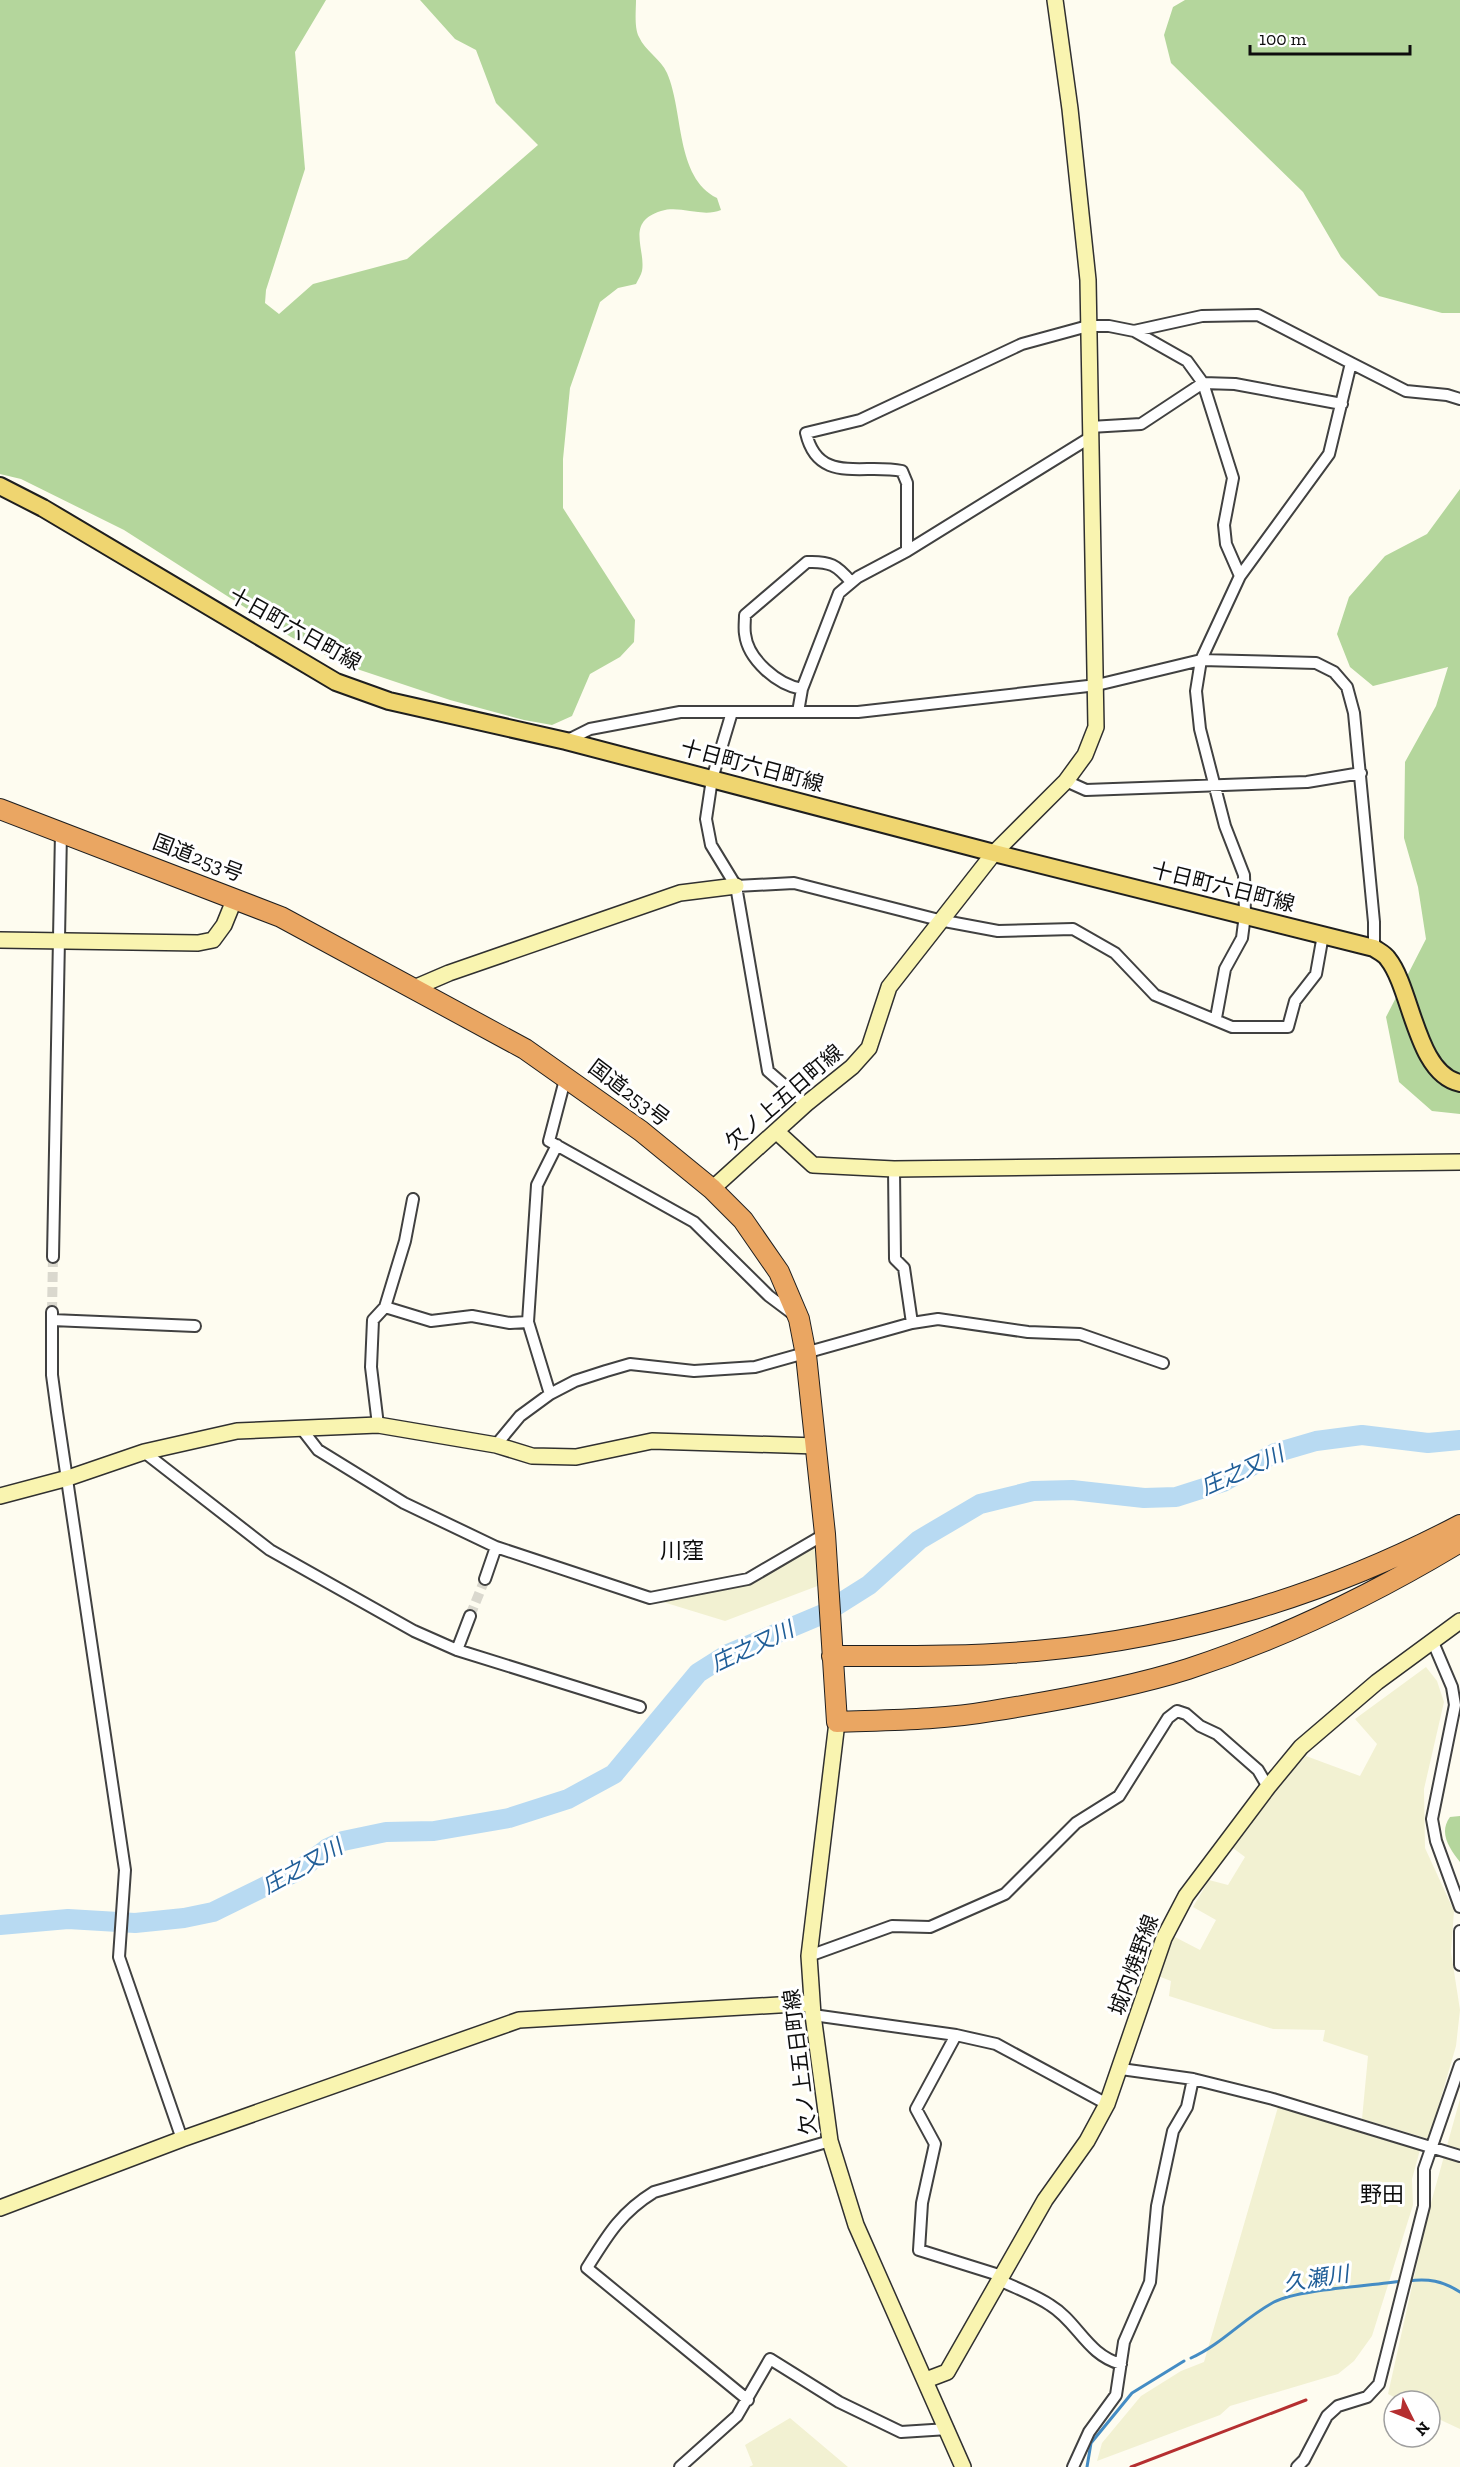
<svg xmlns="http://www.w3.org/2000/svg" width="1460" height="2467" viewBox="0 0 1460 2467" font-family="'Zilla Slab','Noto Sans JP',serif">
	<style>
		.farmland { fill: #f2f1d2 }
		.forest { fill: #b4d69c }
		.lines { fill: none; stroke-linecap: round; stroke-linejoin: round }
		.stream { stroke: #448cc4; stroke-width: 3 }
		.river { stroke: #b8daf2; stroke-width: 20 }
		.street-tunnel { stroke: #dad8ce; stroke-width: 10; stroke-dasharray: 10 5; stroke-linecap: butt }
		.street-casing { stroke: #414141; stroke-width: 14 }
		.secondary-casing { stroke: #303030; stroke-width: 18 }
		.primary-casing { stroke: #1f1f1f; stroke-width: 20 }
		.highway-casing { stroke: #1f1f1f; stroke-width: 22 }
		.street { stroke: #fff; stroke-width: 10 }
		.secondary { stroke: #f9f4b0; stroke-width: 15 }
		.primary { stroke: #efd570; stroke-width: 16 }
		.highway { stroke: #eaa662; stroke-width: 20 }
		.rail { stroke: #b52f30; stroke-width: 3 }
		.labels { text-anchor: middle; stroke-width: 6; stroke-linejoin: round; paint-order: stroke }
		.street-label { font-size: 21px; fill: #0e0e0e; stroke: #fff }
		.water-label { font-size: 22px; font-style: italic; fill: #205e98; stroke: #fff }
		.neighbourhood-label { font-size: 22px; fill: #0e0e0e; stroke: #fff }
	</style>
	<rect width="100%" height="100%" fill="#fefcf0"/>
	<path class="farmland" d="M825,1534L828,1582L725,1621L650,1598L748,1579Z
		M1426,1667L1437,1681L1444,1702L1424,1789L1425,1848L1454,1911L1451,1952L1460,2010L1456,2046L1429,2139L1362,2119L1368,2056L1323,2041L1325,2030L1273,2029L1169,1996L1171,1981L1158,1976L1173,1936L1200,1950L1216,1920L1193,1907L1209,1880L1228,1885L1245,1857L1233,1848L1272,1794L1306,1756L1360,1776L1377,1744L1355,1719Z
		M1460,2099V2429L1430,2415V2401H1402L1388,2394L1429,2210Z
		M1278,2107L1420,2150L1412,2179L1413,2205L1372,2336L1354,2361L1338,2374L1230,2406L1220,2415L1097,2461L1102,2443L1141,2396L1181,2371L1204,2362Z
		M790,2418L848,2467H749L753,2465L745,2445Z"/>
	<path class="forest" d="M0,0H326L295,52L305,169L266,290L265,303L279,314L313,284L407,259L538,145L496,103L476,50L455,39L420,0H636C636,10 634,28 639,37C645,51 661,59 667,73C684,112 675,177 717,198L721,210C702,218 681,205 661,211C625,222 646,249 642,271C641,275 638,280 636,284L618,288L600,302L570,388L563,459V508L635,620L634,642L620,657L590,674L572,716L552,725L524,720L450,700L345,665L291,637L124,530L21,479L0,474Z
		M1185,0H1460V313H1442L1379,296L1341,257L1303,192L1171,63L1164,35L1173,7Z
		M1460,489V1114L1432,1111L1399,1082L1386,1017L1426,939L1418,887L1404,838L1405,762L1436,706L1448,667L1373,686L1350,667L1337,634L1349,597L1385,556L1427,534Z
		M1460,1816V1862C1450,1849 1438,1833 1450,1817Z"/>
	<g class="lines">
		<path class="stream" d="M1408,2281C1428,2278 1443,2281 1460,2292
			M1191,2358C1222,2344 1244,2318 1274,2302C1299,2289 1371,2286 1402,2281
			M1087,2467L1091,2443L1132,2393L1184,2361"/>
		<path class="river" d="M0,1925L68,1919L135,1923L184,1918L213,1912L272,1883L298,1871L328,1848L343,1841L386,1832L434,1831L509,1818L568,1799L614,1774L698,1673L728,1654L823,1614L869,1585L919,1540L980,1504L1033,1491L1072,1490L1144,1498L1176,1497L1223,1482L1275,1453L1316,1441L1362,1435L1428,1443L1460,1440"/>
		<path class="street-tunnel" d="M52,1312L53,1257
			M470,1616L485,1579"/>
		<g class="street-casing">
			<path id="street" d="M1134,331L1187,361L1203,383L1233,478L1224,525L1226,544L1240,576
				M1351,363L1406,391L1447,395L1460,399
				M1090,427L1141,424L1203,383L1235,384L1342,404
				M907,551V483L902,471C863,463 818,485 806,433L860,420L1022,344L1088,326H1109L1134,331L1202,316L1258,315L1351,363L1329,454L1240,576L1201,660L1196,691L1200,729L1225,826L1244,875L1245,915L1242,938L1225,969L1216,1018
				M802,689C778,685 748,660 745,634C744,628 745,621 745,615L807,562C830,561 837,565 851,582
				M732,712L712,779L706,819L711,845L736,886L768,1071L806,1104
				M798,712L802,689L839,593L858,577L907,551L1091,437
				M566,741L590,729L680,712H858L1097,685L1201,660L1316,663L1334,672L1347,687L1354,713L1374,922V948
				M1066,781L1086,790L1307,782L1361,773
				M736,886L794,883L939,920L998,931L1073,929L1115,953L1155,995L1232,1027H1288L1295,1001L1316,974L1323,935
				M566,1076L549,1141L694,1222L769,1296L793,1314
				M894,1169L895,1259L904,1268L912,1323
				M53,1257L61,832
				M385,1307L405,1241L413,1199
				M52,1312V1375L57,1412L125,1870L119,1957L182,2139
				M52,1320L195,1326
				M550,1394L528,1322L537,1185L557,1145
				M378,1425L371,1367L373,1320L385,1307L431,1321L472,1316L510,1323L528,1322
				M301,1428L318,1450L404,1503L496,1547L650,1598L748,1579L825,1534
				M496,1445L520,1416L550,1394L575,1381L606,1371L630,1364L694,1371L755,1367L912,1323L938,1319L1028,1332L1080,1334L1163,1363
				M144,1452L270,1550L414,1631L457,1650L640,1707
				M485,1579L496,1547
				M1432,1640L1452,1687L1455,1705L1432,1819L1436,1841L1460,1907
				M457,1650L470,1616
				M1460,1931V1965
				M809,1956L892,1926L930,1927L1005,1894L1076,1823L1119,1796L1168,1718L1177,1711L1186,1714L1200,1726L1217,1734L1258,1770L1268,1787
				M813,2015L956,2035L996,2044L1107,2104
				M956,2035L916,2109L935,2144L922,2203L919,2250L1002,2276
				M1121,2069L1193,2079L1273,2099L1460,2156
				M999,2280C1016,2288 1035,2295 1050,2305C1078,2322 1087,2355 1121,2364
				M748,2400L587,2268C607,2236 620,2213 654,2192L830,2141
				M680,2467L737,2416L770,2359L839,2402L901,2432L948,2429
				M1073,2467L1089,2432L1116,2395L1124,2342L1150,2282L1157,2206L1173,2131L1187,2107L1193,2079
				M1297,2467L1304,2460L1327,2416L1338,2406L1367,2397L1379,2384L1424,2206V2169L1460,2065"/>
		</g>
		<g class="secondary-casing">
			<path id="secondary" d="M0,940L198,943L213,940L224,925L235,898
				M414,988L449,973L680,893L736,886
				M776,1131L813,1165L894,1169L1460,1162
				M712,1189L806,1104L852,1067L869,1048L889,987L994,853L1066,781L1085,755L1096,727L1088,280L1070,109L1055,0
				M0,1496L68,1478L144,1452L237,1431L378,1425L496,1445L532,1456L576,1457L652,1441L817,1446
				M837,1722L809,1956L813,2015L830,2141L856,2225L963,2467
				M0,2208L182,2139L519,2020L812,2003
				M926,2380L947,2372L1045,2200L1087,2141L1107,2104L1164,1938L1186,1896L1268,1787L1301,1747L1377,1682L1460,1621"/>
		</g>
		<g class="primary-casing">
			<path id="primary" d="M0,486L43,508L336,682L389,701L566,741L994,853L1374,948C1378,951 1385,954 1388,959C1412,989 1416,1074 1460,1083"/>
		</g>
		<g class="highway-casing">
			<path id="highway" d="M0,809L281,917L525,1049L641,1131L712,1189L743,1220L779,1272L799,1319L806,1355L825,1534L837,1722C889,1720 941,1720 992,1711C1055,1701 1128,1688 1188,1669C1283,1638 1374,1594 1460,1542
				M832,1656C900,1656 968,1657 1036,1651C1184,1638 1329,1594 1460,1525"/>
		</g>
		<use href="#street" class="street"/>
		<use href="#secondary" class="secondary"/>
		<use href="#primary" class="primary"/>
		<use href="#highway" class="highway"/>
		<path class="rail" d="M1131,2467L1306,2400"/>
	</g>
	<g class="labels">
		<g class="street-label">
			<text transform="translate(295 629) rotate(29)" y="7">十日町六日町線</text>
			<text transform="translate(752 766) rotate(15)" y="7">十日町六日町線</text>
			<text transform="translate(198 858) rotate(21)" y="7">国道253号</text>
			<text transform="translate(1223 887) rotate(14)" y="7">十日町六日町線</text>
			<text transform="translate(629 1093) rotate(37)" y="7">国道253号</text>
			<text transform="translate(784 1097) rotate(-41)" y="7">欠ノ上五日町線</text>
			<text transform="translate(1134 1965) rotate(-70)" y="7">城内焼野線</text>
			<text transform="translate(800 2062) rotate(-97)" y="7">欠ノ上五日町線</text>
		</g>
		<g class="water-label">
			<text transform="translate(1242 1470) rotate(-24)" y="8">庄之又川</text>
			<text transform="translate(752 1646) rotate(-25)" y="8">庄之又川</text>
			<text transform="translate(302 1866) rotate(-29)" y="8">庄之又川</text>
			<text transform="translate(1316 2278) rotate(-9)" y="8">久瀬川</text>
		</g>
		<g class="neighbourhood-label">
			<text x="682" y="1558">川窪</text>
			<text x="1382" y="2202">野田</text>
		</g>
	</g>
	<g transform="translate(1412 2419) rotate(133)"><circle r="28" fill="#ffffff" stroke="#9f9f9f" stroke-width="1.5"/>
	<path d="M0-4.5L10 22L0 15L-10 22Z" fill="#b52f30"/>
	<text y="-9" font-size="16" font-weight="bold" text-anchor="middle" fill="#0e0e0e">N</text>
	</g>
	<path d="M1250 45v9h160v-9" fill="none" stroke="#0e0e0e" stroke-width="3"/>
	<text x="1259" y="45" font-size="18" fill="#0e0e0e" stroke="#ffffff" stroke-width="4.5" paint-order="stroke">100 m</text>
</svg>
